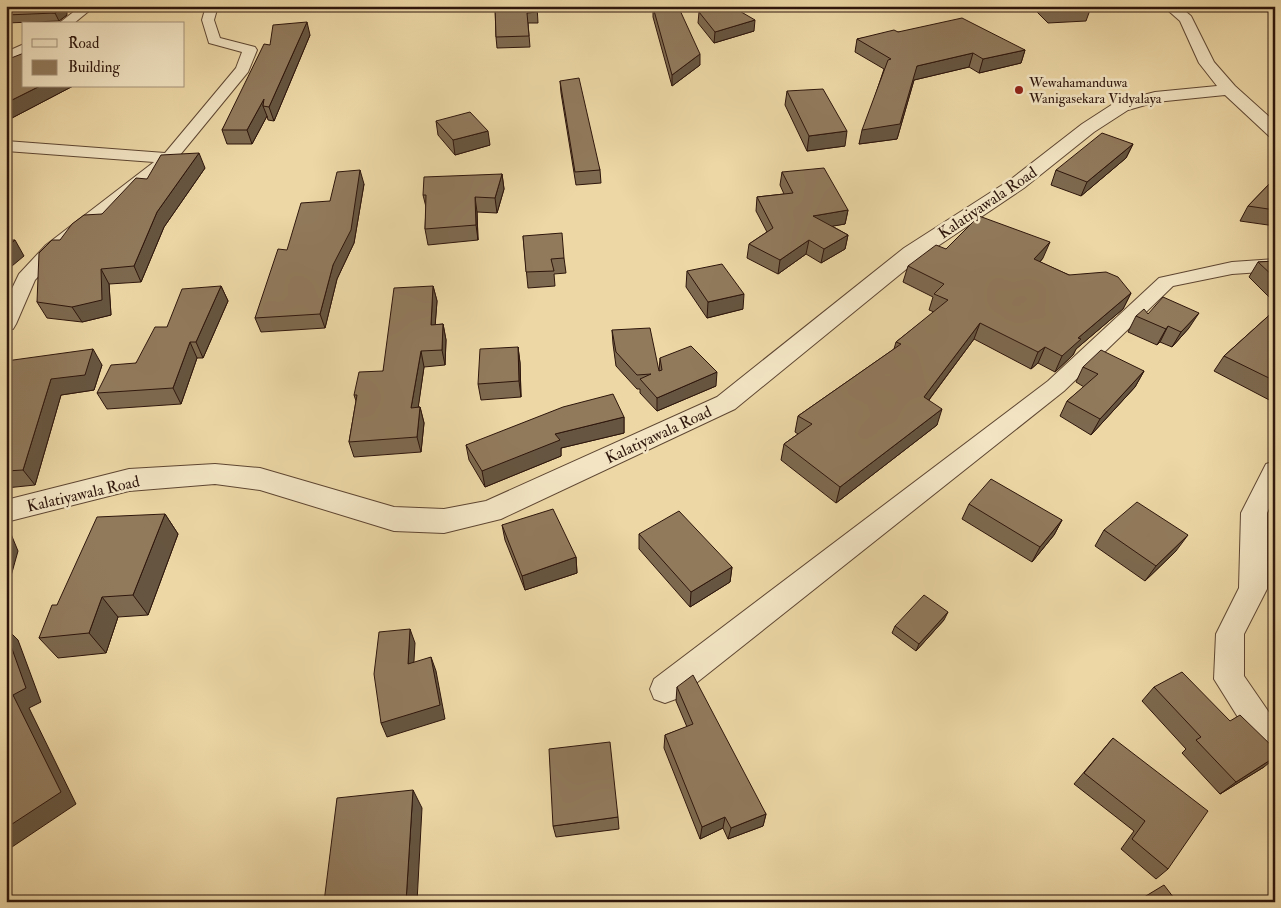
<svg xmlns="http://www.w3.org/2000/svg" width="1281" height="908" viewBox="0 0 1281 908" font-family="'IM FELL Double Pica',serif">
	<style>
		.lines { fill: none; stroke-linecap: round; stroke-linejoin: round }
		.minor-casing { stroke: #5e4632; stroke-width: 2 }
		.tertiary-casing { stroke: #5e4632; stroke-width: 2 }
		.minor { fill: #f3e5c4; fill-rule: evenodd }
		.tertiary { fill: #f3e5c4; fill-rule: evenodd }
		.wall { fill: #7d694f; stroke: #2e160c }
		.shaded-wall { fill: #665540; stroke: #2e160c }
		.building { fill: #917a5c; stroke: #2e160c }
		.poi-dot { fill: #8f2418; stroke: #f3e5c4; stroke-width: 2 }
		.labels { text-anchor: middle; stroke-width: 5; stroke-linejoin: round; paint-order: stroke }
		.far-poi-label { font-size: 14px; fill: #2e160c; stroke: #f3e5c4; text-anchor: start }
		.street-label { font-size: 16px; fill: #2e160c; stroke: #f3e5c4 }
	</style>
	<rect width="100%" height="100%" fill="#ecd7a5"/>
	<filter id="stains"><feTurbulence type="fractalNoise" baseFrequency=".004" numOctaves="4"/><feColorMatrix values="0 0 0 0 .2 0 0 0 0 .09 0 0 0 0 .02 0 0 0 .5 -.17"/></filter>
	<radialGradient id="worn" r=".72"><stop offset=".6" stop-color="#630" stop-opacity="0"/><stop offset="1" stop-color="#630" stop-opacity=".3"/></radialGradient>
	<g class="lines">
		<g class="minor-casing">
			<path id="minor" d="M81,6H95L73,24H58Z
				M206,6H218L214,20L220,38L255,47L257,50L248,72L175,161L60,253L35,280L16,324L13,329L6,330V301L19,274L46,245L154,162L6,151V141L165,153L236,68L242,52L209,43L202,20Z
				M24,44V54L6,62V52Z
				M1275,259V271L1232,274L1173,286L1064,391L676,699L665,703L654,699L650,689L654,679L1048,381L1159,278L1232,262Z
				M1275,461V496L1267,513V589L1244,634V676L1275,721V763L1264,759L1214,679L1216,634L1239,588L1241,513L1266,464Z"/>
		</g>
		<g class="tertiary-casing">
			<path id="tertiary" d="M1163,6H1179L1191,16L1214,62L1235,86L1275,122V137L1269,136L1225,95L1156,102L1128,110L1094,132L1024,188L920,258L735,409L501,519L444,533L394,531L260,490L215,484L129,491L6,522V500L129,469L215,464L260,468L394,507L444,509L486,501L717,397L904,248L1010,180L1082,124L1116,102L1155,92L1217,86L1199,63L1180,21Z"/>
		</g>
		<use href="#minor" class="minor"/>
		<use href="#tertiary" class="tertiary"/>
	</g>
	<path class="wall" d="M6,6L67,15L59,21L6,23Z
		M495,6H537L538,23H528L530,47L497,48L496,37Z
		M653,6H658L700,65L672,86L653,17Z
		M1031,6H1086L1090,10L1086,21L1048,23Z
		M699,12L754,31L714,43L698,23Z
		M898,32L1025,50L1021,63L979,73L969,67L914,80L897,139L859,144L884,69L855,52L857,39Z
		M310,35L274,121L268,120L267,116L252,144H227L222,130L270,45Z
		M6,60L24,86H73L10,119H6Z
		M560,81L600,170L601,183L576,185L561,93Z
		M787,91L845,146L807,151L785,105Z
		M436,121L490,145L455,155L438,135Z
		M1133,144L1126,158L1081,196L1051,185L1056,170Z
		M205,168L164,227L141,282L109,284L111,315L82,322L47,318L37,302L60,240L102,214L147,179Z
		M782,172L848,210L845,224L832,226L848,235L845,249L821,263L806,254L778,274L747,258L749,244L767,232L756,211L757,197L784,194L780,185Z
		M502,174L504,189L497,213L477,212L478,240L428,245L425,229L426,207L423,195Z
		M1275,178V226L1240,221L1248,206Z
		M364,184L354,243L337,279L325,328L261,332L255,318L330,201Z
		M523,236L564,258L566,273L554,274L555,286L528,288Z
		M946,249L1043,258L1040,262L1069,275L1131,293L1123,309L1076,349L1073,355L1055,372L1038,363L1031,369L974,339L929,400L937,425L836,503L781,460L784,444L798,434L795,432L798,416L894,349L896,342L934,312L929,310L933,297L903,282L908,266Z
		M1275,261V303L1249,277L1258,262Z
		M687,271L743,309L707,318L686,287Z
		M221,286L228,301L203,358H197L181,404L107,409L97,393L136,363L167,327Z
		M433,286L437,301L435,325L443,324L446,340L445,365L424,367L418,407H420L424,423L421,452L354,457L349,442L356,401L354,395L383,371Z
		M1275,310V403L1214,371L1224,356Z
		M1148,314L1189,328L1172,347L1160,342L1157,345L1128,332L1136,316Z
		M612,330L659,371L660,358L716,386L657,411L640,393V389H637L616,366L613,344Z
		M518,347L520,363L521,397L481,400L478,384Z
		M6,361L102,365L94,390L61,395L35,485L6,488Z
		M1083,367L1144,371L1135,387L1091,435L1060,416L1067,401L1084,387L1076,382Z
		M624,417V433L561,448V456L485,487L469,460L466,445Z
		M969,504L1062,520L1054,535L1032,562L962,519Z
		M165,514L178,534L148,615L118,617L106,653L58,658L39,638L57,605Z
		M502,525L576,557L577,573L525,590L505,540Z
		M1104,530L1176,551L1145,581L1095,546Z
		M639,534L732,567L730,582L690,607L639,549Z
		M944,620L916,651L892,633L895,626Z
		M677,687L766,814L763,826L728,839L723,828L700,839L664,748L665,735L687,727L676,701Z
		M1154,687L1264,767L1220,794L1182,753L1186,749L1142,701Z
		M1113,738L1168,869L1156,879L1121,849L1134,831L1074,784Z
		M618,817L619,829L556,837L553,826Z"/>
	<path class="shaded-wall" d="M63,6H67V15L59,21L55,13Z
		M755,20L754,31L714,43L715,32Z
		M307,22L310,35L274,121L269,107Z
		M1025,50L1021,63L979,73L983,59Z
		M973,53L969,67L914,80L897,139L859,144L862,130L917,66Z
		M700,54V65L672,86V75Z
		M40,86H73L10,119L6,112V103Z
		M264,99L263,106L267,116L252,144L247,130Z
		M488,131L490,145L455,155L453,140Z
		M847,131L845,146L807,151L809,136Z
		M1133,144L1126,158L1081,196L1087,182Z
		M199,153L205,168L164,227L141,282L134,266L157,212Z
		M360,170L364,184L354,243L337,279L325,328L320,314L333,265Z
		M502,174L504,189L497,213L495,198Z
		M475,197L477,212L478,240L476,225Z
		M848,210L845,224L811,230L813,216Z
		M848,235L845,249L821,263L824,249Z
		M15,240L24,256L6,271V247Z
		M809,240L806,254L778,274L780,260Z
		M1050,242L1043,258L1028,275L1034,259Z
		M101,269L109,284L111,315L82,322L72,307Z
		M221,286L228,301L203,358L196,342Z
		M433,286L437,301L434,341L431,325Z
		M1131,293L1123,309L1076,349L1073,355L1055,372L1062,356L1078,338Z
		M744,294L743,309L707,318L708,302Z
		M1199,313L1189,328L1172,347L1181,332Z
		M980,323L974,339L919,413L924,397Z
		M443,324L446,340L445,365L442,350Z
		M1168,326L1160,342L1157,345L1166,329Z
		M190,342L197,358L181,404L173,388Z
		M518,347L520,363L521,397L519,381Z
		M1045,347L1038,363L1031,369L1038,352Z
		M93,349L102,365L94,390L61,395L35,485L23,470L51,379Z
		M421,351L424,367L416,423L411,408Z
		M1144,371L1135,387L1091,435L1100,419Z
		M717,372L716,386L657,411V398Z
		M420,407L424,423L421,452L417,437Z
		M942,409L937,425L836,503L840,487Z
		M624,417V433L561,448V456L485,487L482,471L555,434Z
		M165,514L178,534L148,615L133,595Z
		M1062,520L1054,535L1032,562L1040,547Z
		M6,528L11,534L18,551L11,576L6,579Z
		M1188,535L1176,551L1145,581L1156,566Z
		M576,557L577,573L525,590L522,576Z
		M732,567L730,582L690,607L691,592Z
		M102,597L118,617L106,653L89,633Z
		M948,612L944,620L916,651L919,644Z
		M6,628L18,640L41,702L29,708L76,804L6,851V828L13,695Z
		M410,629L415,643L413,678L408,664Z
		M431,657L436,671L445,719L387,737L381,723Z
		M1275,757V758L1264,767L1220,794L1236,782Z
		M413,790L422,808L417,902H406Z
		M766,814L763,826L728,839L731,828Z
		M725,817L723,828L700,839L702,827Z"/>
	<path class="building" d="M6,6H63L55,13L6,15Z
		M495,6H537V12L527,13L529,36L496,37Z
		M678,6L700,54L672,75L653,7Z
		M722,6H731L755,20L715,32L699,12Z
		M1046,6H1086L1090,10L1051,11Z
		M962,18L1025,50L983,59L973,53L917,66L900,124L862,130L888,60L891,59L857,39L894,30L898,32Z
		M307,22L269,107L263,106L264,99L247,130H222L264,44L270,45L273,25Z
		M24,53V86H40L6,103V60Z
		M579,78L600,170L575,172L560,81Z
		M823,89L847,131L809,136L787,91Z
		M470,112L488,131L453,140L436,121Z
		M1102,133L1133,144L1087,182L1056,170Z
		M199,153L157,212L134,266L101,269L102,300L72,307L37,302L39,253L52,240H60L72,224L84,215L102,214L136,178L147,179L161,155Z
		M824,168L848,210L813,216L848,235L824,249L809,240L780,260L749,244L773,228L757,197L793,193L782,172Z
		M360,170L351,230L333,265L320,314L255,318L278,249L287,250L301,203L330,201L337,172Z
		M502,174L495,198L475,197L476,225L425,229L426,195H423L424,177Z
		M1275,178V210L1248,206Z
		M979,216L1050,242L1034,259L1069,275L1106,272L1118,277L1131,293L1078,338L1081,339L1062,356L1045,347L1038,352L980,323L924,397L942,409L840,487L784,444L812,424L798,416L901,344L896,342L948,300L934,294L944,284L908,266L936,245L946,249Z
		M562,233L564,258L551,259L554,271L526,272L523,236Z
		M6,240H15L6,247Z
		M1275,261V278L1258,262Z
		M722,264L744,294L708,302L687,271Z
		M221,286L196,342H190L173,388L97,393L111,365L136,363L155,327H167L182,289Z
		M433,286L431,325L443,324L442,350L421,351L411,408L420,407L417,437L349,442L357,395H354L359,372L383,371L394,288Z
		M1163,297L1199,313L1181,332L1168,326L1166,329L1136,316L1144,309L1148,314Z
		M1275,310V381L1224,356Z
		M650,328L659,371L662,370L660,358L691,346L717,372L657,398L640,379L651,374L637,375L616,352L612,330Z
		M518,347L519,381L478,384L480,349Z
		M93,349L85,375L51,379L23,470L6,471V361Z
		M1101,350L1144,371L1100,419L1067,401L1098,374L1083,367Z
		M613,394L624,417L555,434L560,440L482,471L466,445L563,407Z
		M991,479L1062,520L1040,547L969,504Z
		M1137,502L1188,535L1156,566L1104,530Z
		M553,509L576,557L522,576L502,525Z
		M679,511L732,567L691,592L639,534Z
		M165,514L133,595L102,597L89,633L39,638L52,605H57L97,517Z
		M924,595L948,612L919,644L895,626Z
		M410,629L408,664L431,657L440,705L381,723L374,674L379,632Z
		M6,632L26,688L13,695L61,792L6,828Z
		M1182,672L1230,721L1240,715L1275,749V757L1236,782L1196,740L1201,737L1154,687Z
		M693,675L766,814L731,828L725,817L702,827L665,735L693,724L677,687Z
		M1113,738L1208,811L1168,869L1132,839L1145,821L1084,773Z
		M610,742L618,817L553,826L549,749Z
		M413,790L406,902H324L337,798Z
		M1164,885L1177,902H1136Z
		M1009,896L1015,902H1004Z"/>
	<circle class="poi-dot" cx="1019" cy="90" r="5"/>
	<g class="labels">
		<g class="far-poi-label">
			<text x="1029" y="87">Wewahamanduwa<tspan x="1029" dy="16">Wanigasekara Vidyalaya</tspan></text>
		</g>
		<g class="street-label">
			<text transform="translate(987 202) rotate(-34)" y="6">Kalatiyawala Road</text>
			<text transform="translate(658 434) rotate(-25)" y="6">Kalatiyawala Road</text>
			<text transform="translate(83 493) rotate(-13)" y="6">Kalatiyawala Road</text>
		</g>
	</g>
	<rect width="1281" height="908" fill="none" stroke="#ecd7a5" stroke-width="25"/>
	<rect x="8" y="8" width="1266" height="893" fill="none" stroke="#2e160c" stroke-width="2.5"/>
	<rect x="12" y="12" width="1256" height="883" fill="none" stroke="#2e160c"/>
	<rect x="22" y="22" width="162" height="65" fill="#f3e5c4" stroke="#a4927a"/>
	<rect x="32" y="39" width="25" height="8" fill="#f3e5c4" stroke="#a4927a"/>
	<text x="68" y="48" font-size="15" fill="#2e160c">Road</text>
	<rect x="32" y="60" width="25" height="15" fill="#917a5c" stroke="#a4927a"/>
	<text x="68" y="72" font-size="15" fill="#2e160c">Building</text>
	<rect width="100%" height="100%" filter="url(#stains)"/>
	<rect width="100%" height="100%" fill="url(#worn)"/>
</svg>
